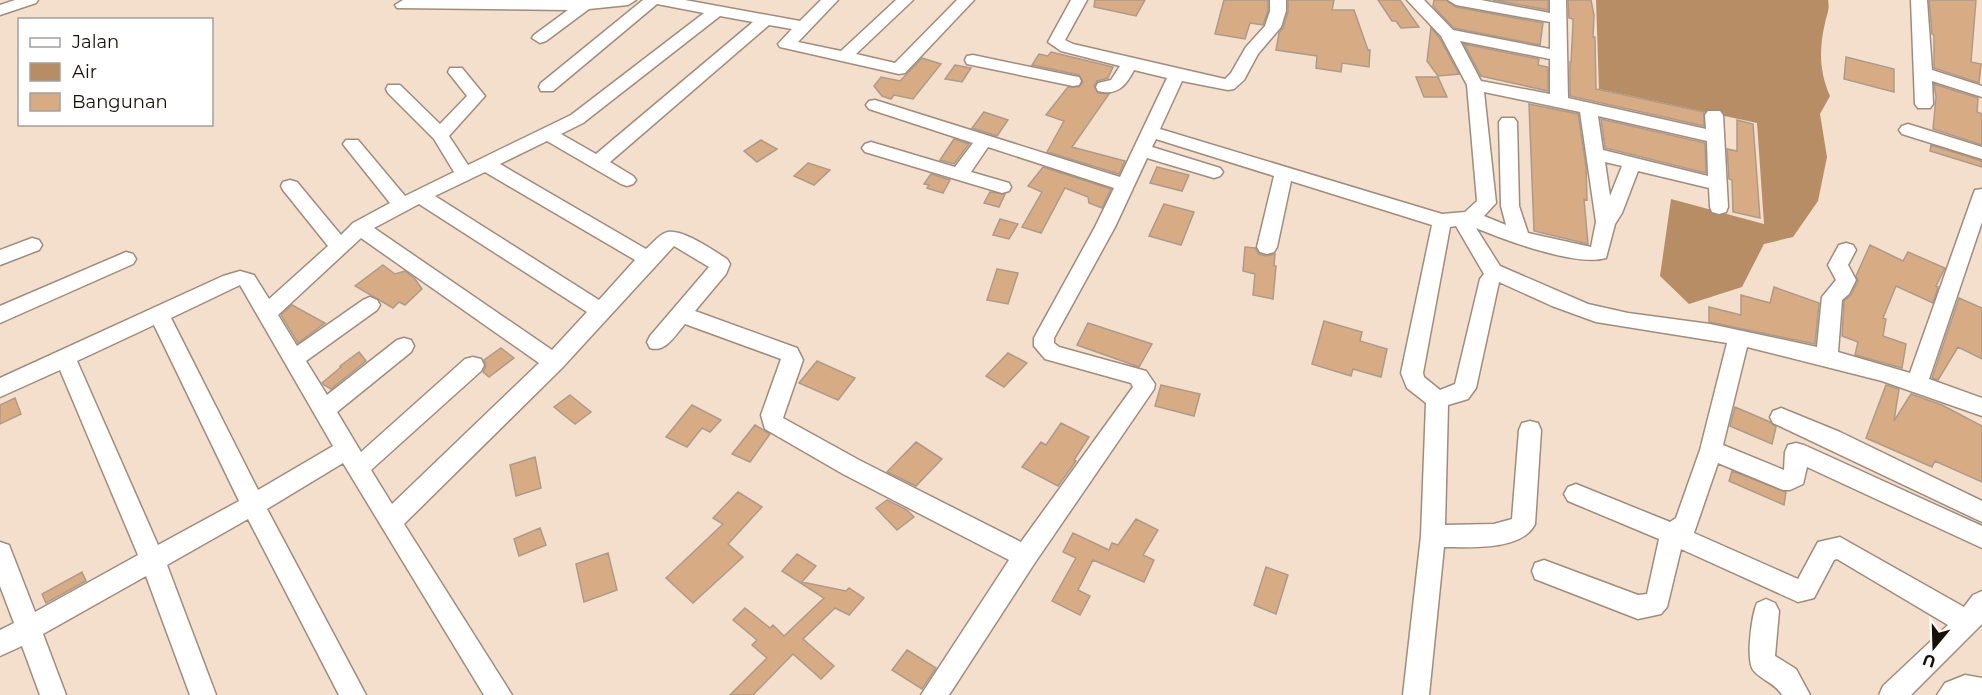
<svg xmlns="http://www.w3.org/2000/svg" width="1982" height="695" viewBox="0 0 1982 695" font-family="Montserrat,sans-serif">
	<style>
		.water { fill: #b68d65 }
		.building { fill: #d7ac84; stroke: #ad9a88; stroke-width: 1.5 }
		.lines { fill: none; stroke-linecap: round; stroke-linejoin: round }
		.minor-casing { stroke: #a08c7b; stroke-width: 3 }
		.minor { fill: #fff; fill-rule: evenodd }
	</style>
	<rect width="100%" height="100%" fill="#f4dfcc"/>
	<path class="water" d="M1596,0H1828C1830,9 1827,14 1825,23C1819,49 1819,71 1830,96L1820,114L1827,157L1818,201L1793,237L1764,244L1742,287L1689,304L1660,276L1671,199L1764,224L1757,123L1599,89Z"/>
	<path class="building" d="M1095,0H1145L1136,16L1094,7Z
		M1224,0H1268V11L1263,25L1250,23L1245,39L1215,34Z
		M1288,0H1334L1332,10H1354L1368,50H1370L1369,67L1342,63L1341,72L1316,68L1317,56L1276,50L1279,33L1283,28L1288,12Z
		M1378,0H1400L1419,27L1401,28L1396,21H1392Z
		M1434,0H1446L1456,7L1543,23L1540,45L1454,28L1433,6Z
		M1493,0H1548V10Z
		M1568,0H1591L1594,15L1593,37H1595L1596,89L1704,112V126L1570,96V62H1571L1573,24V19L1569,18Z
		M1929,0H1976L1971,62L1981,64L1979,83L1934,68V35L1932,34Z
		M1431,28L1439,37L1459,74L1438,76L1427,61Z
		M1464,44L1539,59L1538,65L1548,67V91L1481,76Z
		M1051,52L1113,67L1108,78L1097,81L1094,86L1098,93L1109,94L1072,147L1125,161L1119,174L1047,152L1064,121L1046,115L1068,87H1079L1083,82L1079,75L1032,65L1039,54L1048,56Z
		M1846,57L1894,69V92L1844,79Z
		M922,58L941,64L913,99L894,95L891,99L882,96L874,86L881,77L900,81Z
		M955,65L971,68L962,82L945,79Z
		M1416,77H1438L1447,97H1424Z
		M1934,84L1978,98L1977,112L1982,114V145L1933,129L1936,97Z
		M1529,104L1578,114L1586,167L1587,200L1584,199L1588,244L1534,231Z
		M984,112L1008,120L997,136L972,128Z
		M1601,119L1705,143L1706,173L1605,148Z
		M1737,120L1753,124L1760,218L1733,212L1732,180L1729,179L1727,149L1737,151Z
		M954,139L969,144L954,164L940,160Z
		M761,140L777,149L757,162L744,151Z
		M1931,145L1982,161V167L1930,151Z
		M808,163L830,170L814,185L794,176Z
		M1043,167L1111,189L1102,208L1089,203L1088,197L1065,188L1041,233L1022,227L1042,192L1028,186Z
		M1157,167L1189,175L1182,191L1150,183Z
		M931,174L950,180L943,193L927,188L929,185L924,184Z
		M990,192L1005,194L999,207L984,203Z
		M1164,204L1194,212L1181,245L1149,236Z
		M1000,219L1018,224L1009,239L993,235Z
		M1870,245L1903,261L1908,252L1945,268L1936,286L1938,287L1933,303L1896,286L1883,318L1886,319L1883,336L1906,344L1902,368L1855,355L1858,342L1842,336L1844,301L1851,295L1858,281L1856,276Z
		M1245,247L1255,248L1259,254L1266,256L1275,254L1274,266H1276L1273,299L1253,295L1255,274L1243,271Z
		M383,265L395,274L405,271L415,279L422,289L405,305L399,302L393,308L355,286Z
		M997,269L1018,273L1008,304L987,300Z
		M1774,287L1819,303L1815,344L1709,322V307L1741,315V295L1770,303Z
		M1959,298L1982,308V359L1958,347L1938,380L1932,378Z
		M292,305L325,323L298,343L281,315Z
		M1324,321L1362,332L1360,341L1387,349L1381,377L1353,369L1351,376L1312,364Z
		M1088,323L1152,344L1139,367L1077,345Z
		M501,348L514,358L489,377L483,372L486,366L484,360Z
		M359,352L366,361L331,389L324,385L322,383L341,367L340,366Z
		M1008,353L1027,363L1004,387L986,376Z
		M817,361L855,378L838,400L799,383Z
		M1161,385L1200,394L1194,416L1155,406Z
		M1886,385L1899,389L1894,421L1911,394L1942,405L1982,426V482L1935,461L1932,467L1866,438Z
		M570,395L591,412L575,424L554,407Z
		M15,398L21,414L0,424V405Z
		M692,405L721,420L710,432L702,428L687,447L666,437Z
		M1735,407L1770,422L1776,427L1772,444L1730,426Z
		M1061,423L1089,437L1074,460L1076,461L1058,486L1022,467L1041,442L1046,445Z
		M755,425L770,434L750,462L732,454Z
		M916,442L942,459L916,486L887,472Z
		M535,457L541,488L516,496L510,465Z
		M1732,471L1786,492L1784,505L1729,481Z
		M738,492L762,507L728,544L743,557L693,603L666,578L723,524L713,518Z
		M887,500L907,510L914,517L897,530L876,508Z
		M1136,519L1158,530L1143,555L1154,560L1144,582L1093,560L1078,590L1090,596L1080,615L1052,601L1076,558L1063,552L1073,533L1109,550L1112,543L1118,545Z
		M540,528L546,545L519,556L514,539Z
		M608,553L617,590L584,602L576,564Z
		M797,554L816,566L802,582L846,591L849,588L864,598L849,615L835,608L803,639L834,666L821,679L793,654L753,695H730L767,658L752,645L757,640L733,620L745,608L770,628L773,625L784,636L824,598L782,571Z
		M1266,567L1288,575L1276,614L1254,605Z
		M82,572L86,581L46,603L42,594Z
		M907,650L936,668L922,689L892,670Z"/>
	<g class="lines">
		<g class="minor-casing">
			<path id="minor" d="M15,0H38L36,3L0,15V5Z
				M403,0H636L628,5L589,9L546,41L540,43L532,38L534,35L568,10L397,8L395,5Z
				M643,0H685L800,21L821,0H838L798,42L841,51L896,0H913L856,54L895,63L957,0H974L905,73L899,74L780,47L778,44L792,29L769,25L610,162L633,176L636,180L633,184L627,186L621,184L547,141L500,164L646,249C652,244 658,236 665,233C679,226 714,251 727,259L730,264L726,274L695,311L797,348L803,360L783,418L859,460L1021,542L1133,387L1131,383L1045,359L1034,346V338L1095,227L1114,188L988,147L971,172L1009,183L1011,187L1009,191L1002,193L865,152L862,148L865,144L871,142L955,167L973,143L869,109L866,105L869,101L875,100L1120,177L1167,78L1134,70C1126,86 1117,96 1098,91L1096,87L1098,83L1111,80L1120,66L1061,51L1048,42L1071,0H1087L1065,40L1073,44L1225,79L1231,73L1246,47L1265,26L1270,11V0H1286V11L1281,27L1258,54L1244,80L1234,89L1228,90L1182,81L1160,129L1442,214L1465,212L1477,201L1467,85L1441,36L1407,0H1424L1453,30L1550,49V22L1456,5L1448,0H1481L1550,13V0H1566L1568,98L1706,129L1705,115L1708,111H1720L1723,115L1728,207L1726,212L1719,214L1712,212L1710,207L1709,188L1638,171L1622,213L1615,224L1606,258C1576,267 1505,240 1476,228L1500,266L1588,304L1628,313L1710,324L1817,347L1822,297L1836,280L1828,265L1839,245L1846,243L1853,245L1856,250L1848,265L1856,280L1849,294L1842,300L1838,352L1910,373L1973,195L1975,190L1982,189V222L1929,379L1982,398V416L1882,381L1747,347L1723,445L1784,470L1785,452L1788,445L1796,443L1804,445L1982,526V548L1807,467L1803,484L1790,490H1783L1718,463L1694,533L1798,579L1818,542L1840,537L1964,607L1973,595L1982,591V624L1911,695H1879L1883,686L1948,625L1837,559L1834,560L1814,598L1798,602L1681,549L1667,607L1661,614L1638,619L1535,579L1532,571L1535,563L1544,560L1638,595L1647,594L1659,539L1568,501L1564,494L1568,487L1576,484L1670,522L1676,518L1700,450L1727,343L1596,322L1552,306L1499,282L1476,388L1468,399L1448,405L1445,525L1494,524L1512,519L1519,430L1522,423L1530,421L1538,423L1541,430L1535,524C1522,551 1470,547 1444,547L1429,695H1403L1421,536L1426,403L1407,388L1401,373L1432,225L1291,181L1277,247L1274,252L1267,254L1260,252L1257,247L1274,176L1156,139L1152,147L1220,168L1223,172L1220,176L1214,178L1147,158L1115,227L1054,338V343L1059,347L1146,371L1155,384L1154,389L1034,564L949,695H921L1009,560L843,474L765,429L761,415L781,359L685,324C675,335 666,353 650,348L647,342L650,336L709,267L674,246L562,368L404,524L512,695H484L343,463L267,509L366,695H339L248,519L167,565L216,695H190L146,576L43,634L66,695H40L22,646L0,656V630L14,623L0,586V542L9,545L35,612L138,555L60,370L0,397V378L223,276L240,271L254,275L269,299L328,246L283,190L281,186L283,182L290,180L297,182L341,235L353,223L390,203L346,148L343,144L346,140H358L405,196L454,172L434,139L388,93L386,89L388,85H400L440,124L467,96L448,72L450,68H462L485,96L449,136L468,165L571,115L704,13L657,4L553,91H541L539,87L541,83ZM720,16L753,22L596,154L561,134L583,123ZM1460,41L1550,59V94L1481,81ZM1484,92L1580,112L1596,222L1591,247L1528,233L1519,206L1517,122L1514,118H1502L1499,122L1501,206L1506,225L1484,216L1496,203ZM1598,116L1707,141L1708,176L1603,150ZM1605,162L1622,166L1610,196ZM485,172L635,260L599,300L435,196ZM419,204L587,312L552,350L374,228ZM1456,226L1484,274L1480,279L1455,384L1440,390L1424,377L1423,373L1450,227ZM361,238L539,363L392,504L371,470L481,371L484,365L481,359L473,357L465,359L361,452L337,412L411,352L414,346L411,340L404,338L397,340L327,395L306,361L377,310L380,305L377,300L370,297L363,300L297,346L278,315ZM240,285L333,446L258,490L171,318ZM154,325L239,501L158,545L77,361Z
				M1911,0H1927L1932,70L1982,86V97L1932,81L1933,104L1930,108H1918L1915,104Z
				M973,55L1073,76L1079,77L1081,81L1079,85L1073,86L967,64L965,60L967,56Z
				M1908,124L1982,147V159L1902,134L1899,130L1902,126Z
				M32,238L39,240L42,245L39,250L0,265V250Z
				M126,252L133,254L136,259L133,264L0,323V306Z
				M1781,408L1840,432L1982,501V522L1773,423L1770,417L1773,411Z
				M1766,599L1775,603L1779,611L1775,656L1796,669L1810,695H1782C1775,683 1763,681 1754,671C1745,662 1752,614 1757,603Z
				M1965,675L1982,678V695H1937L1945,683Z"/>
		</g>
		<use href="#minor" class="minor"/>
	</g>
	<rect x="18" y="18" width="195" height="108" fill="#ffffff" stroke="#a3a09d" stroke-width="1.5"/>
	<rect x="30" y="38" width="30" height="9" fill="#ffffff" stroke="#a3a09d" stroke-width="1.5"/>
	<text x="72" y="48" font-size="18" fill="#18110a">Jalan</text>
	<rect x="30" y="63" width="30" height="18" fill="#b68d65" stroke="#a3a09d" stroke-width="1.5"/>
	<text x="72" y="78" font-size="18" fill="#18110a">Air</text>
	<rect x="30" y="93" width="30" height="18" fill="#d7ac84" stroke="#a3a09d" stroke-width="1.5"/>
	<text x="72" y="108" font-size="18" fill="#18110a">Bangunan</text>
	<g transform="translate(1934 647) rotate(199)" stroke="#ffffff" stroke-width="4.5" paint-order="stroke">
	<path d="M0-4.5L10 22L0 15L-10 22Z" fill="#18110a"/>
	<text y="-9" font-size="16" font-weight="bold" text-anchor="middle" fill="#18110a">U</text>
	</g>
</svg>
